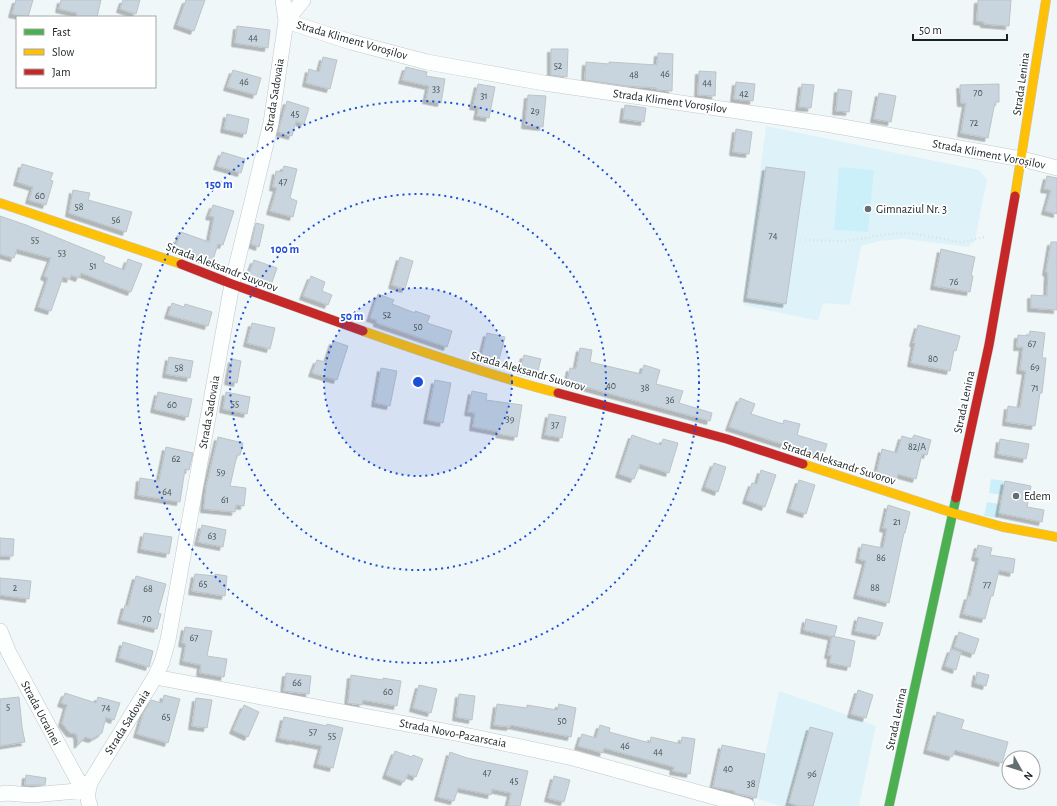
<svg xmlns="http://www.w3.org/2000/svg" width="1057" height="806" viewBox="0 0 1057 806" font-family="'Alegreya Sans',sans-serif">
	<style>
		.built { fill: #def3f9 }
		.green { fill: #ccf0fa }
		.building { fill: #c8d5de; stroke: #bdc3c6; filter: url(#shadow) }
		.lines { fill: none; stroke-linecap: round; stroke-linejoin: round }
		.street-casing { stroke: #c1c8ca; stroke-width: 16 }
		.fast-casing { stroke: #c1c8ca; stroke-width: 10 }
		.slow-casing { stroke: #c1c8ca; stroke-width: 10 }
		.jam-casing { stroke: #c1c8ca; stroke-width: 10 }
		.path { stroke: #dcdfe0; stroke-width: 2.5; stroke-dasharray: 1 3; stroke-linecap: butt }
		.street { stroke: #fdfefe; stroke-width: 15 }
		.fast { stroke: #4caf50; stroke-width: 9 }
		.slow { stroke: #ffc107; stroke-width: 9 }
		.jam { stroke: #c62828; stroke-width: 9 }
		.ring { fill: none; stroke: #1d4ed8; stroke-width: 2; stroke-dasharray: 2 4 }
		.poi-dot { fill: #646d6f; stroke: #fff; stroke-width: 1.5 }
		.labels { text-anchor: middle; stroke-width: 3.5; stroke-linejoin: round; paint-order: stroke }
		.number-label { font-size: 10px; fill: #454f52 }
		.street-label { font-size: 12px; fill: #192224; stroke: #fff }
		.poi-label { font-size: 12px; fill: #192224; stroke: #fff; text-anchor: start }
		.centre { fill: #1d4ed8; stroke: #fff; stroke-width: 2 }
		.ring-label { font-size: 12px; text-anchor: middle; font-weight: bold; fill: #1d4ed8; stroke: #fff; stroke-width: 3.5; stroke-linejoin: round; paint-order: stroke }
	</style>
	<defs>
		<filter id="shadow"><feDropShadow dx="-3.5" dy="3.5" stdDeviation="0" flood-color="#0004"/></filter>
	</defs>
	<rect width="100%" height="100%" fill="#f0f7f9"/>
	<path class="built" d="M766,126L979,170L987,179L975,241L968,247L904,239L880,241L861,246L850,305L823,303L818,321L743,305Z
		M779,691L820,705L876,726L859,806H780L756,798Z"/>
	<path class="green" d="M839,167L874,170L868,232L834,230Z
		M991,479L1005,481L1002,495L989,493Z
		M987,502L1000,504L998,518L984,516Z"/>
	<path class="building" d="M16,0H33L28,17L12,14Z
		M61,0H101L97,17H76L77,13L59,9Z
		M123,0H140L136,14L120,9Z
		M186,0H205L194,31L177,25Z
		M978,0H1011L1009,26L984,24V22L977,21Z
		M237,26L270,30L268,48L235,43Z
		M551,49H568L567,77L551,75Z
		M658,53L673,54L672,91L657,90V88L627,86L585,80L586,62L609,64V62L657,65Z
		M323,57L337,60L330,89L306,83L309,69L319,72Z
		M406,67L427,72L426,76L445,79L441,103L426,100L429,86L402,80Z
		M233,70L261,78L256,95L227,87Z
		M699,71L716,72L715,96L698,95Z
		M736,82L755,84L753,101L734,99Z
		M478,84L495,87L489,118L477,116L479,107L473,106Z
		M802,84L814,85L811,108L799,107Z
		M999,84V102H995L988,138L961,133L966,103H961L960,85Z
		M838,89L852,91L849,112L836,111Z
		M879,93L896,96L891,122L874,119Z
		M528,95L546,96L543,127L525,125Z
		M287,101L309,108L304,124L296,121L292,136L278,132Z
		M625,105L646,108L644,122L623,119Z
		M227,114L249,119L246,134L224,129Z
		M736,129L752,132L749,154L733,152Z
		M222,152L245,159L241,173L217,166Z
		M22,164L53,173L50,180L53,181L46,205L29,200L33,187L17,182Z
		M284,166L297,169L290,198L297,201L293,217L270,211L277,188L273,187L276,171L282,172Z
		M766,167L805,172L786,304L747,298Z
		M1047,176L1057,178V214L1045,211L1051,190L1044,189Z
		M73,190L90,193L88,200L132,212L126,232L69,213Z
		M213,205L234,211L223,245L218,244L212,263L175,249L181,232L209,242L214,217L209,216Z
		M0,216L26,225L105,257L103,262L124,270L128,259L142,264L131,292L81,273L79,278L71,275L70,279L63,277L51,311L38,307L48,278L44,276L51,258L17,249L14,258L0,254Z
		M256,223L264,225L259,247L251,244Z
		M1051,242H1057V310L1031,308V295L1047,296L1048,273L1046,272Z
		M941,249L975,257L971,276H973L970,292L934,286Z
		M400,257L413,261L405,289L392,285Z
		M254,260L277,268L271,285L248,276Z
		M311,276L325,282L322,291L332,295L328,305L303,296Z
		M378,294L394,300L392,304L415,313V311L430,316L427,323L452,331L447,347L377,323V320L370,318Z
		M172,303L184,307L185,304L212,312L208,326L168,315Z
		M252,323L275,328L270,349L247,343Z
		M918,325L960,336L956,351L954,350L950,371L911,363L915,343H913Z
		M1030,331L1045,333L1042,358H1046L1042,393H1040L1035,426L1006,422L1008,406L1020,408L1026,371L1020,370L1023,347H1017L1018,335L1029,336Z
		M487,333L505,337L498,363L481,358Z
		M333,341L348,346L337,380L312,373L317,360L326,362Z
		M580,348L592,350L590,362L641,374L644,365L660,370L656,384L683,391L679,403L712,413L710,421L567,382L570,368L576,369Z
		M524,355L541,359L537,374L520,370Z
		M169,357L193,361L190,378L166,374Z
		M232,359L241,361L237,383L228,381Z
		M381,368L397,371L390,406L375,403Z
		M435,380L451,383L443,423L427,420Z
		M472,391L487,394L486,400L522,405L517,437L499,434L500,432L473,427L475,413L468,412Z
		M158,392L192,399L188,417L154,409Z
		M226,392L250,397L247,414L223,409Z
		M740,398L755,404L751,414L783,424L784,420L800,424L797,435L827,444L823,457L729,427Z
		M549,414L566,417L562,438L545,435Z
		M632,435L661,445L663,439L678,443L669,473L640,464L634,479L619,474Z
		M914,435L931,440L927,455L922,454L916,479L898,474L896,481L876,475L882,449L897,453L902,436L912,439Z
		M218,437L243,443L240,455H237L230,486L246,488L244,506L236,505L235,512L204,509L206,487Z
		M1000,439L1029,444L1026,459L998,454Z
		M166,447L193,453L189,470L185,469L180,502L138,495L140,478L159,481Z
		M714,463L726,467L718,492L705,487Z
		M761,470L776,475L765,507L746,500L752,483L757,484Z
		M799,480L815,485L806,514L790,509Z
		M1005,481L1031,486L1027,507L1044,510L1042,522L999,513Z
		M888,505L910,512L905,533H904L889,603L857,595L866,561L859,559L862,544L883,548L887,529L883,528Z
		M202,525L226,530L223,547L198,542Z
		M144,533L172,537L169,554L141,549Z
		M0,538L14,539L13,556H0Z
		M978,545L992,548L990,555L1015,559L1013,573L999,570L993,596H991L985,619L963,614L968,596L970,597L979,558L975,557Z
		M195,574L215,576V574L227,576L225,596L192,591Z
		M136,576L166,584L158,613L161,614L157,629L121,620L125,605L128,606Z
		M0,578L31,581L29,599L0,595Z
		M858,617L883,623L879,636L855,631Z
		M806,619L837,626L834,637L804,630Z
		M185,627L212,631L207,656L227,659L224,677L201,673H200L201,665L183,661L186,644L182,643Z
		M959,632L979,639L974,654L954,647Z
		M832,636L855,641L850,667L830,663L831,655H828Z
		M123,642L153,651L149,667L119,658Z
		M951,649L961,652L956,670L945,666Z
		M977,672L989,675L986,686L975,683Z
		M286,673L311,676L309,694L284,691Z
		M351,675L383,680V678L401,681L397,706L363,700L362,705L348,703Z
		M419,685L437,689L431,713L413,708Z
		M858,690L873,695L866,718L851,714Z
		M65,693L96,703L98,697L120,703L114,720L106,717L102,733L92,739L85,737L78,745L77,734L70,733L62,723L67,705L61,703Z
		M459,694L475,696L472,720L456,717Z
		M164,695L180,699L168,743L137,734L143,714L151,700L162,703Z
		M19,697L22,727L25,742L0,746V699Z
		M196,698L212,700L207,728L192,726Z
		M497,704L527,708V705L557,710L559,704L576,708L571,737L511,725L510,727L494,725Z
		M244,705L259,712L248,737L233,730Z
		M937,712L964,720L961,729L1008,742L1002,763L955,750L952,757L927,750Z
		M284,717L327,726V724L343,728L333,768L317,764L322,746L292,740V741L279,738Z
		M600,725L610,728L609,732L650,743L651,737L681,744L682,737L695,739L690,774L673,771L674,767L604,748L603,753L578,746L582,734L596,738Z
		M810,727L833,733L813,806H799L789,803Z
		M722,745L765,754L756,798L735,793V791L713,787Z
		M395,751L412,757L413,755L423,759L416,777L408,774L404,782L386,775Z
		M450,752L467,758L528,771L520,806H508L511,793L492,789L491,795L458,788L454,801L438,797Z
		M26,775L46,778L45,785H25Z
		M554,776L570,780L564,802L548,798Z"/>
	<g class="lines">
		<g class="street-casing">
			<path id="street" d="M303,0L286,21L351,42L427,62L544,83L826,124L1022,159L1057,168
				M0,631L9,653L77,779L88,790
				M155,677L460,734L573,758L747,806
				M0,794L6,793L32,795L88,790
				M90,806C86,797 88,790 91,781L155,677L162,662L168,640L232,284L271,123L286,21L283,0"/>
		</g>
		<g class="fast-casing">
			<path id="fast" d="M889,806L956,498"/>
		</g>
		<g class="slow-casing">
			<path id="slow" d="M1015,196L1046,0
				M0,203L181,264
				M363,331C428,354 492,376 558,393
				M803,464L953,513L1003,527L1057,537"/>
		</g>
		<g class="jam-casing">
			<path id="jam" d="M181,264L232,284L363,331
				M558,393L727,439L803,464
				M956,498L989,345L1015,196"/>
		</g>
		<path class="path" d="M805,240L843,241L861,239L887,234L910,233L960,242C969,242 976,238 985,237"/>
		<use href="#street" class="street"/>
		<use href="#fast" class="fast"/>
		<use href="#slow" class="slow"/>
		<use href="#jam" class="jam"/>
	</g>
	<circle cx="418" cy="382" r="94" fill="#1d4ed8" fill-opacity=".12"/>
	<g class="ring">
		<circle cx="418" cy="382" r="94"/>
		<circle cx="418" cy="382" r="188"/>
		<circle cx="418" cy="382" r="281"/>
	</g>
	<g class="poi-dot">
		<circle cx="868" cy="209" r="4"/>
		<circle cx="1016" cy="496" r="4"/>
	</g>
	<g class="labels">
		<g class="number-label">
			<text x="253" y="41">44</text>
			<text x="558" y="69">52</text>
			<text x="665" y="77">46</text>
			<text x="634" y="78">48</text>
			<text x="244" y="85">46</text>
			<text x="707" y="86">44</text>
			<text x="436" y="92">33</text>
			<text x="978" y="96">70</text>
			<text x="744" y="97">42</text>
			<text x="484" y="99">31</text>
			<text x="535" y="114">29</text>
			<text x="295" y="117">45</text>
			<text x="974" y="126">72</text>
			<text x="283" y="185">47</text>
			<text x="40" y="199">60</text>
			<text x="79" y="210">58</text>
			<text x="116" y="223">56</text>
			<text x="773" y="239">74</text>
			<text x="35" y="243">55</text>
			<text x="62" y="256">53</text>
			<text x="93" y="269">51</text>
			<text x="954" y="285">76</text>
			<text x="387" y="318">52</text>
			<text x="418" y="330">50</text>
			<text x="1032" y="347">67</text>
			<text x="933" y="362">80</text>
			<text x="1035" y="370">69</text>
			<text x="179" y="371">58</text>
			<text x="611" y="389">40</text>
			<text x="645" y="391">38</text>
			<text x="1035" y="391">71</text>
			<text x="670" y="403">36</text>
			<text x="235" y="407">55</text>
			<text x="172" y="408">60</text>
			<text x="510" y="422">39</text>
			<text x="555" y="428">37</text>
			<text x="917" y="450">82/A</text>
			<text x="176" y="462">62</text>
			<text x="221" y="475">59</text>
			<text x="167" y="495">64</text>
			<text x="225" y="503">61</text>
			<text x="897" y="525">21</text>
			<text x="212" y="539">63</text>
			<text x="881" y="561">86</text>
			<text x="203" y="587">65</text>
			<text x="987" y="588">77</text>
			<text x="15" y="591">2</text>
			<text x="875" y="591">88</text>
			<text x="148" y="592">68</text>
			<text x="147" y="622">70</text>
			<text x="194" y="641">67</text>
			<text x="297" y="686">66</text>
			<text x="388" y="695">60</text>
			<text x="8" y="710">5</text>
			<text x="106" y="711">74</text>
			<text x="166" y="720">65</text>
			<text x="562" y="724">50</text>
			<text x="313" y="735">57</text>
			<text x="332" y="739">55</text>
			<text x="625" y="749">46</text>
			<text x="658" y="755">44</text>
			<text x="728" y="772">40</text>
			<text x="487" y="776">47</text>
			<text x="812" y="777">96</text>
			<text x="514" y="784">45</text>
			<text x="751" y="787">38</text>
		</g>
		<g class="street-label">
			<text transform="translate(352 40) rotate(16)" y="4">Strada Kliment Voroșilov</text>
			<text transform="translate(1021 84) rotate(-82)" y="4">Strada Lenina</text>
			<text transform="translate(274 95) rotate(-81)" y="4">Strada Sadovaia</text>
			<text transform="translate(670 101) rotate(8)" y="4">Strada Kliment Voroșilov</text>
			<text transform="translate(989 154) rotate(11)" y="4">Strada Kliment Voroșilov</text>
			<text transform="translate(222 267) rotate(21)" y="4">Strada Aleksandr Suvorov</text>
			<text transform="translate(528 371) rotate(16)" y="4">Strada Aleksandr Suvorov</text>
			<text transform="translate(964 402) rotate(-78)" y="4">Strada Lenina</text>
			<text transform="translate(209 412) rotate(-80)" y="4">Strada Sadovaia</text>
			<text transform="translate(839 463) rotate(18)" y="4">Strada Aleksandr Suvorov</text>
			<text transform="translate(41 713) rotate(62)" y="4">Strada Ucrainei</text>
			<text transform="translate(896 719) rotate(-78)" y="4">Strada Lenina</text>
			<text transform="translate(127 722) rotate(-58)" y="4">Strada Sadovaia</text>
			<text transform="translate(453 733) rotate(11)" y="4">Strada Novo-Pazarscaia</text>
		</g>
		<g class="poi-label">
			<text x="876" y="213">Gimnaziul Nr. 3</text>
			<text x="1024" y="500">Edem</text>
		</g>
	</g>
	<circle cx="418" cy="382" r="6" class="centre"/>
	<g class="ring-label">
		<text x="219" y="188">150 m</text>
		<text x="285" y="253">100 m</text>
		<text x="352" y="320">50 m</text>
	</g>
	<rect x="16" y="16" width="140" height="72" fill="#ffffff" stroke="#a3a7a7"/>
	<rect x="24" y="29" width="20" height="6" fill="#4caf50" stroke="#a3a7a7"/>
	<text x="52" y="36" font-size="12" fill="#192224">Fast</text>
	<rect x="24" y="49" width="20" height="6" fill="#ffc107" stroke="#a3a7a7"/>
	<text x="52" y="56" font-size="12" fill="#192224">Slow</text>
	<rect x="24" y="69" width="20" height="6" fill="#c62828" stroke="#a3a7a7"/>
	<text x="52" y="76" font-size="12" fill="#192224">Jam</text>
	<g transform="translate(1021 770) rotate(129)"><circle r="19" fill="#ffffff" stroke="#a3a7a7"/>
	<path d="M0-3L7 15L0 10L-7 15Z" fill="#646d6f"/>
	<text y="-6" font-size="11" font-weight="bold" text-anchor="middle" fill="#192224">N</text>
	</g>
	<path d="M913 34v6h94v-6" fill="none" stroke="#192224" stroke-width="2"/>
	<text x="919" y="34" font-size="12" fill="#192224" stroke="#ffffff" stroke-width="3" paint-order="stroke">50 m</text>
</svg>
